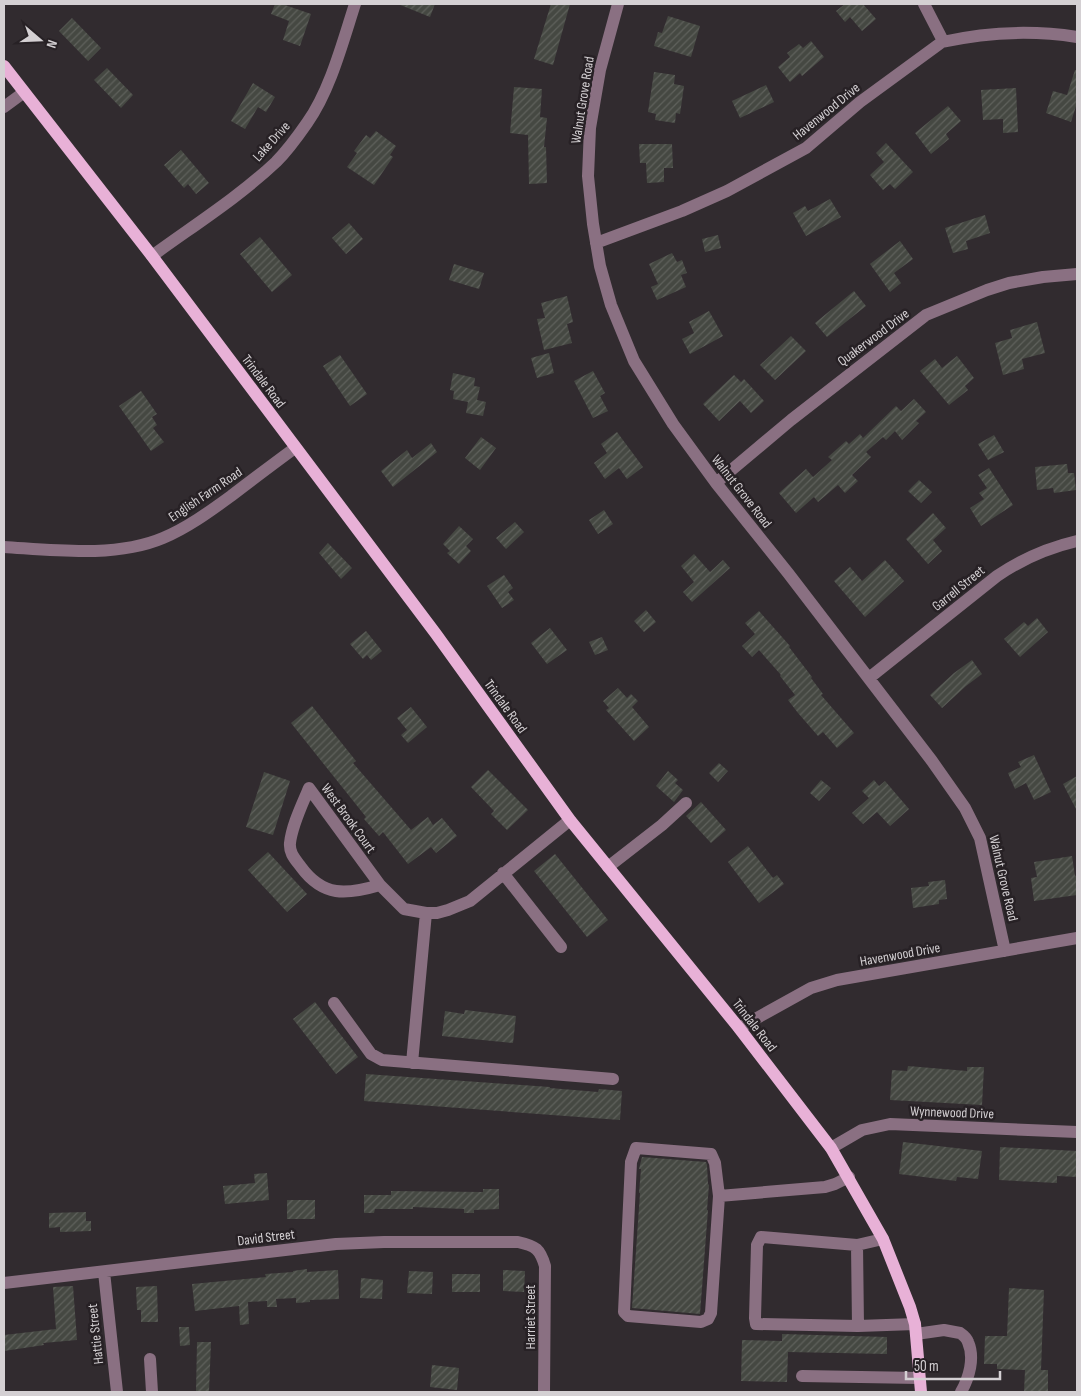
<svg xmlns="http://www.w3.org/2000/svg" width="1081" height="1396" viewBox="0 0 1081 1396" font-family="'Sofia Sans Condensed',sans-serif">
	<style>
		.building { fill: url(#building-hatch) }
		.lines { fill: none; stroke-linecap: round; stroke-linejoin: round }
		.minor { stroke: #8a7082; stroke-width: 12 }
		.major { stroke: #e8b1d7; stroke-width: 12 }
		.labels { text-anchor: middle; stroke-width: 5; stroke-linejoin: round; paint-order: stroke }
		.street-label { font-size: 14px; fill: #d4d0d3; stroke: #272125 }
	</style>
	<defs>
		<pattern id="building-hatch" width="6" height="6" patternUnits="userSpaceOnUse" patternTransform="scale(1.25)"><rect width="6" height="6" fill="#454842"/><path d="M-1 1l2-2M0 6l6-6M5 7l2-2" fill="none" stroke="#5f615c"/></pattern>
	</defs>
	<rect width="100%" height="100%" fill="#312b2f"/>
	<path class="building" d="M275,4H282L311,14L300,46L283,40L289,21L271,14Z
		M398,4H435L430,17Z
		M551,4H570L553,65L534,59Z
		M845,4H863L876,19L862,31L850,17L845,22L836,11Z
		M668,16L700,26L691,57L654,46L658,32L662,33Z
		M72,18L101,48L88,61L59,31Z
		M811,41L824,57L802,76L800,73L790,82L778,67L790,57L787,53L799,44L803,48Z
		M107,68L133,95L121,108L94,80Z
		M1075,70H1077V103L1071,122L1046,113L1053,91L1067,95Z
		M654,72L675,75L674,84L684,86L680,114L676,113L675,123L655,120L656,114L648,112Z
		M253,83L275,97L266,112L258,107L245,129L231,121Z
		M766,85L774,102L740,118L732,101Z
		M514,87L542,89L540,117L547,118L544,147H546L547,183L529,184L528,135L510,133Z
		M1016,88L1018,132L1003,133V119L983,120L981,90Z
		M948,106L961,121L946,134L949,139L931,154L915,133Z
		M376,131L396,146L390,155L393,157L374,185L347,167L357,153L354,151L366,135L370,138Z
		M886,143L913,172L895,189L890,184L883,190L870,175L884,162L876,153Z
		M639,144H672L673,168H664V182L647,183L646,163H640Z
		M181,150L209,183L196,194L188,184L184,188L164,165Z
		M830,199L841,217L806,236L793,213L805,206L808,211Z
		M985,215L990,233L966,241L968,249L953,253L945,228Z
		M349,223L363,239L346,254L332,238Z
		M718,235L721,248L705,252L702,239Z
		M260,237L292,275L272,292L240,254Z
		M900,241L913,259L894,273L901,283L890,292L870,264Z
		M672,253L677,262L682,260L687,273L681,275L686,287L657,300L651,287L658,284L649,264Z
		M454,264L484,273L479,289L449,280Z
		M854,291L866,306L827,337L815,323Z
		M567,296L573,322L567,324L572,343L544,350L537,319L545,318L541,303Z
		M709,311L723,336L690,354L682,339L694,333L689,322Z
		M1037,322L1045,353L1022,359L1024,369L1003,375L995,343L1012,338L1010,330Z
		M791,336L806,351L775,380L760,365Z
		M549,353L554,373L537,378L531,358Z
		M340,355L367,394L350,406L323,366Z
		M957,356L974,378L965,386L968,390L949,405L920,371L935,359L942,368Z
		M593,371L605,393L600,396L608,411L593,418L574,381Z
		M453,373L475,378L474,386L480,387L477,400L486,402L483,416L466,413L468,402L453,399L454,391L450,390Z
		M734,375L741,382L744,379L764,401L751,413L740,401L719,421L703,404Z
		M141,391L157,414L152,417L157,425L153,428L164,442L151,451L119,406Z
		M914,399L926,412L916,421L919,423L902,440L895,431L886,440L883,437L866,452L871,457L852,475L858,481L845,493L838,485L818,502L814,497L796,513L779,493L806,469L813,477L832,460L828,457L846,441L849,444L860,434L863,438L896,406L901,411Z
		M617,432L643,467L627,479L619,468L605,479L594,463L607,453L601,444Z
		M994,435L1004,452L988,460L978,444Z
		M481,437L496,448L480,470L465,458Z
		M431,443L437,452L393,487L381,471L407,450L412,458Z
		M1067,464L1068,473H1074L1076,490L1054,493L1053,488L1037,490L1035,467Z
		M989,468L1013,505L981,526L970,508L984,499L979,493L987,488L978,475Z
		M919,480L932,492L921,503L908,491Z
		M604,510L613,524L598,534L589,520Z
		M933,513L946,528L933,540L942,551L928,564L906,539Z
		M515,522L524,532L506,549L496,538Z
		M459,526L473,539L466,546L471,551L459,564L447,553L450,551L443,544Z
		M328,543L352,568L341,579L319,553Z
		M694,554L710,572L723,560L730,568L692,602L683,592L694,582L681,566Z
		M885,560L904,581L865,617L834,581L850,567L862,581Z
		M504,575L513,588L508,592L514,600L502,608L487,586Z
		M646,610L656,622L644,632L634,621Z
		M759,611L790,646L789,647L812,677L811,678L823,694L821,695L854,733L837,748L823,732L818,736L798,713L788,700L795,695L780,676L781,675L759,650L752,657L742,646L755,634L745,623Z
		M1037,618L1048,632L1020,657L1004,639L1024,622L1028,626Z
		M550,628L567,650L547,664L531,643Z
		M366,631L382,651L371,660L367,655L363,659L350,644Z
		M602,637L608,650L595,655L589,642Z
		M972,660L982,674L966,686L942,708L930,695L954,673Z
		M618,688L627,698L631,694L638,701L632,707L649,727L634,741L606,710L609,708L603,701Z
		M312,706L356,761L353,763L411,830L428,817L433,825L442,818L457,836L436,853L431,847L408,864L383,832L379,836L364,819L366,817L291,723Z
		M411,707L427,727L408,743L401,735L407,730L397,718Z
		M1034,755L1051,792L1034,800L1026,783L1015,789L1008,773L1021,767L1018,762Z
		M719,763L728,771L718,782L709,773Z
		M488,770L528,810L507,830L491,814L494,811L471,787Z
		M668,771L678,780L675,783L683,790L674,802L656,786Z
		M264,772L290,781L273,835L246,827Z
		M1077,776V811L1063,784Z
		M821,780L831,788L819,801L810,793Z
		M874,780L879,786L885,781L909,809L890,826L877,812L863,824L852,813L869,798L862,791Z
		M701,802L726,830L711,843L686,816Z
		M748,846L773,878L777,875L784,884L759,903L728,862Z
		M268,852L307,894L287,912L248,870Z
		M555,854L608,920L587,937L534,871Z
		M1072,856L1075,876L1077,875V895L1034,901L1031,878L1037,877L1034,862Z
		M945,880L947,899L939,900V904L913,908L911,888L929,886L928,882Z
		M315,1002L358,1057L336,1074L293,1019Z
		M465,1010L516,1016L513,1043L442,1036L445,1011L464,1014Z
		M908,1066L967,1071V1067H984L982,1105L890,1100L892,1070L907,1071Z
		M366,1074L550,1087V1088L598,1092L599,1089L622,1091L620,1120L364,1101Z
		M903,1142L982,1151L978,1179L957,1177L956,1181L899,1174Z
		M1000,1147L1077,1151V1177L1057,1176V1183L999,1180Z
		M642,1157L706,1162L707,1165L708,1184L709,1185L707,1210H708L700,1314L632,1308L640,1193H639L641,1169H639Z
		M267,1173L269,1200L225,1204L223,1186L255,1183L254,1174Z
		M483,1189H499V1209L474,1210V1213H464V1209L413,1207V1209H375L374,1213H364V1195H391V1191L483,1192Z
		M287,1200H315V1219H287Z
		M86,1212V1221H91V1231L60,1232V1227L49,1228V1213Z
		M307,1269V1272L338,1270L339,1299L310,1300V1302L296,1303V1298L276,1299L277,1307H267V1301L248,1302L249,1324L240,1325L239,1306L195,1311L192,1284L266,1277L265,1274L293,1272V1271Z
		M503,1270L525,1271L524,1292L503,1291Z
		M409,1271L433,1272L432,1294L407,1293Z
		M452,1274H480V1292H452Z
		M361,1278L383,1280L382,1299L360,1298Z
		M73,1286L77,1340L43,1343L44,1345L4,1351V1335L56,1329L53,1287Z
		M157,1286L158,1322H141V1310H137L136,1287Z
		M1009,1288L1044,1290L1041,1370H1048V1392H1024L1025,1370L997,1369V1364H984L985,1336H1007Z
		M179,1327H189L190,1345L180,1346Z
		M782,1334L887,1337V1354L788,1352L787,1382L741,1381L742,1340L782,1341Z
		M197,1342H211L209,1392H196Z
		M432,1365L459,1368L457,1390L430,1387Z"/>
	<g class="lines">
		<path class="minor" d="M618,4L600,70L590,128L588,176L593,224L600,266L611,305L634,361L673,424L716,483L788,573L932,761L965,808L980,838L1005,951
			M924,4L941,37L942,42
			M4,107L23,93
			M596,243L682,211L727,191L806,148L860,102L942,42C987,32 1032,30 1077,37
			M152,256C193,226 239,197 276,162C287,151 298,136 307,123C330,91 343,41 355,4
			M716,483L791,420L926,315L987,290L1009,283L1043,277L1077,274
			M4,547C53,550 116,558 163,538C187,528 209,512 231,496C252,480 273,464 295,448
			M869,678L997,576C1022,559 1047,548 1077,541
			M309,788L380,885C346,895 323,897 301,867C295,859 289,853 290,843C292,825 302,805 309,788Z
			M608,867L662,825L686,803
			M503,873L561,947
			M380,885L404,909L426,913H437L448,910L470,901L570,820
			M334,1003L371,1054L382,1060L613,1079
			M739,1028L811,988L837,980L1077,938
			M412,1063L426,913
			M831,1148L862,1130L890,1124L1077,1132
			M719,1196L711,1313L708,1319L701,1322L628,1316L624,1312L631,1162L636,1148L711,1154L715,1163L719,1196L825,1187L835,1184L849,1177
			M883,1239L857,1245L858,1326L915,1324
			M857,1245L761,1237L757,1245L755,1318L756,1324L858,1326
			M104,1272L117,1392
			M4,1283L336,1244L384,1242H518C536,1246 540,1249 545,1266L544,1392
			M916,1334L944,1330L960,1333C963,1335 967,1339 968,1342C975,1358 969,1378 961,1392
			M150,1359L152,1392
			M802,1376L919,1378"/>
		<path class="major" d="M4,66L152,256L436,634L570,820L739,1028L831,1148L883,1239L910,1307L915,1324L921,1392"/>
	</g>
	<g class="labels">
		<g class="street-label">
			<text transform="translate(582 100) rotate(-81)" y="5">Walnut Grove Road</text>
			<text transform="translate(826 111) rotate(-39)" y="5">Havenwood Drive</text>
			<text transform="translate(271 141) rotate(-48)" y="5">Lake Drive</text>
			<text transform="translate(873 337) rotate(-37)" y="5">Quakerwood Drive</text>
			<text transform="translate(264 381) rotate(53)" y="5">Trindale Road</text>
			<text transform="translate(742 491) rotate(52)" y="5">Walnut Grove Road</text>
			<text transform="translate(205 494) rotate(-34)" y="5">English Farm Road</text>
			<text transform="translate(958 588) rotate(-39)" y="5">Garrell Street</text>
			<text transform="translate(506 706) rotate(54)" y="5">Trindale Road</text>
			<text transform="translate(349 818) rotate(54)" y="5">West Brook Court</text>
			<text transform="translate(1004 878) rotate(77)" y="5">Walnut Grove Road</text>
			<text transform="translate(900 954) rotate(-10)" y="5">Havenwood Drive</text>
			<text transform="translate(755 1025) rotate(52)" y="5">Trindale Road</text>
			<text transform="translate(952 1112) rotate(2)" y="5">Wynnewood Drive</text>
			<text transform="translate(266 1237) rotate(-7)" y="5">David Street</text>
			<text transform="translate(530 1317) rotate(-90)" y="5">Harriet Street</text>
			<text transform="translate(95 1334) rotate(-96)" y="5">Hattie Street</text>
		</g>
	</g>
	<rect width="1081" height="1396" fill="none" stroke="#d4d0d3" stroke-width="10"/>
	<g transform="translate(40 40) rotate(109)" stroke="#272125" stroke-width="4" paint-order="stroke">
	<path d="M0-4L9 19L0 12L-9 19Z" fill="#d4d0d3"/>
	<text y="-8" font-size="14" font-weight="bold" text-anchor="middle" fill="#d4d0d3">N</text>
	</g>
	<path d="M906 1371v8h94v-8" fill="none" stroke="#d4d0d3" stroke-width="2.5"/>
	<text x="914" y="1371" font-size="15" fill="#d4d0d3" stroke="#272125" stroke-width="4" paint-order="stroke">50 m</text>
</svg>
